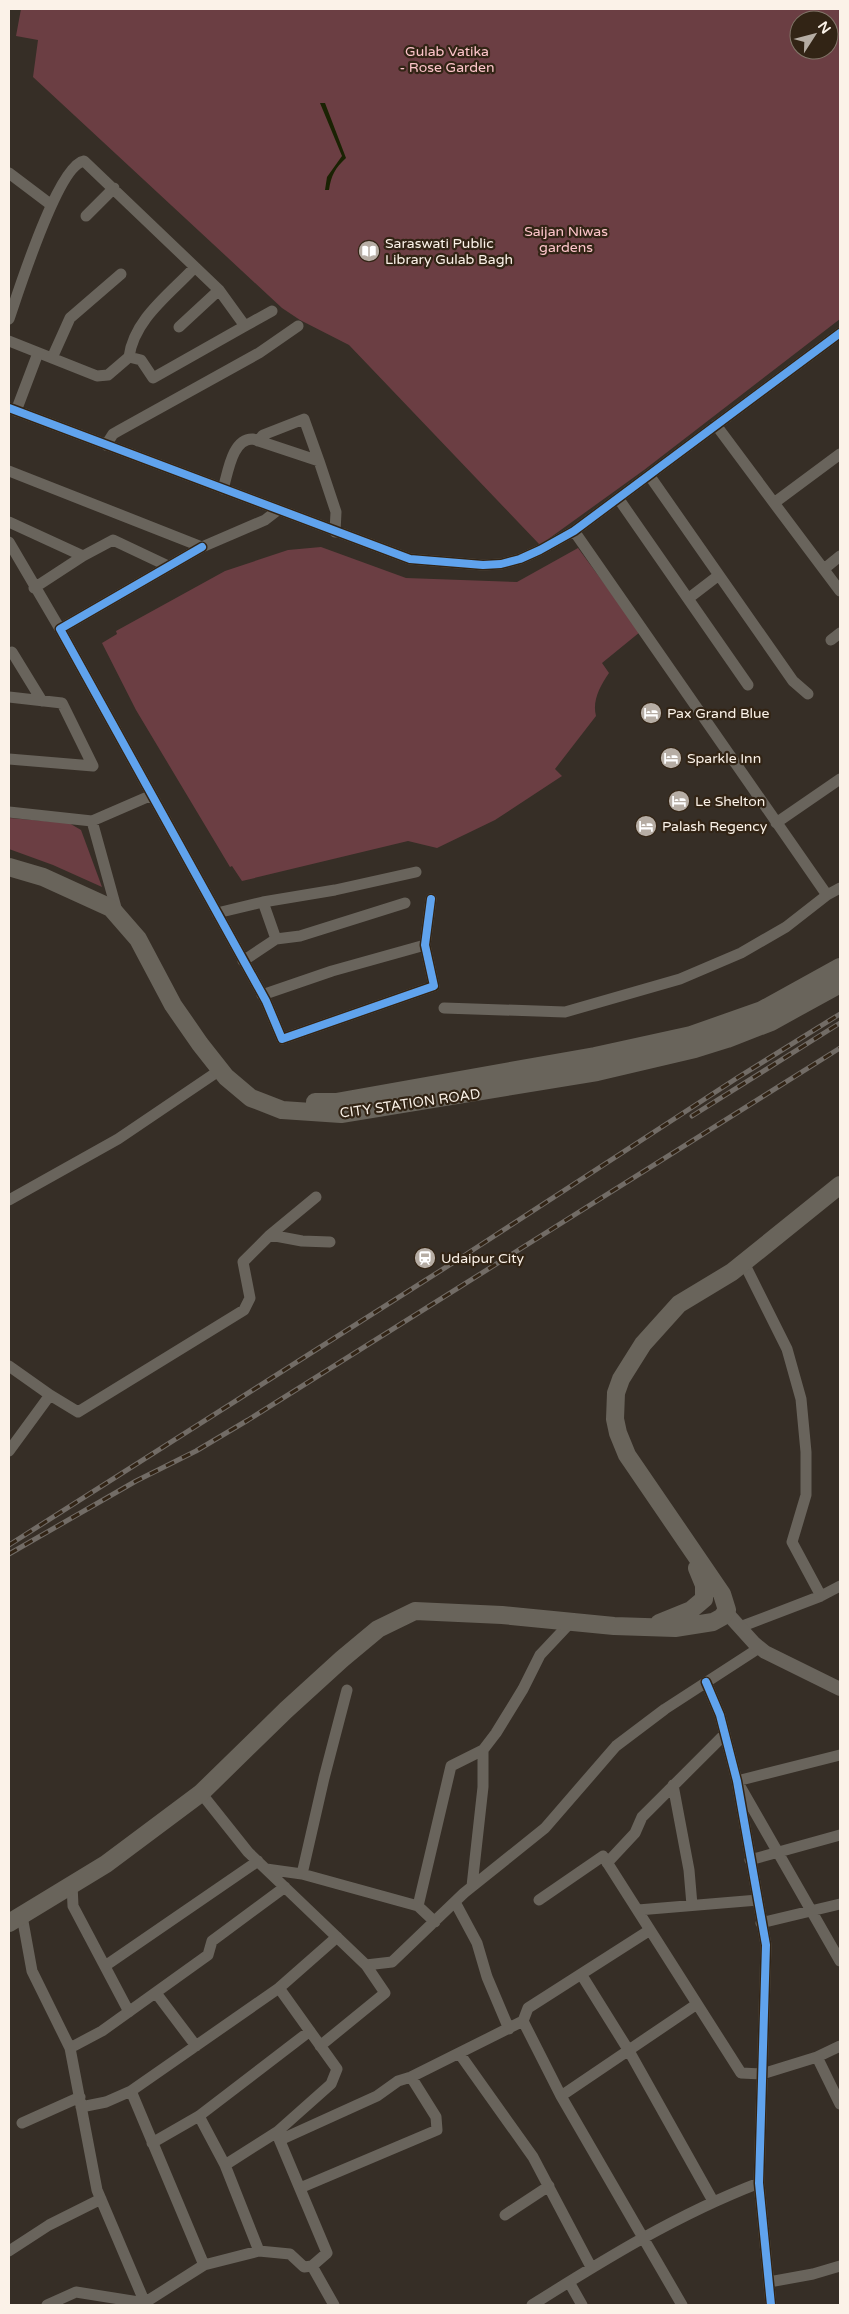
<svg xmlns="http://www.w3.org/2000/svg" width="849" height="2314" viewBox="0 0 849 2314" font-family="'Varela Round',sans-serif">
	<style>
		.green { fill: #6b3e43; fill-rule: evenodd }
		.water { fill: #1a2203 }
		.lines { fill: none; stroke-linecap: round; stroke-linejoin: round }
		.minor { stroke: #69645c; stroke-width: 11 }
		.tertiary { stroke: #69645c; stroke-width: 14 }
		.primary { stroke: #69645b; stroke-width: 18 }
		.rail-casing { stroke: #726c66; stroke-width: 5 }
		.rail { stroke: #322415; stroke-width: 3; stroke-dasharray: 9; stroke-linecap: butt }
		.cycleway-casing { stroke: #322415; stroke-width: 11 }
		.cycleway { stroke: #60a3ed; stroke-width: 8 }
		.labels { text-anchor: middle; stroke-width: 4.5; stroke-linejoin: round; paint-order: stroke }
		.park-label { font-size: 14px; fill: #fdc5ca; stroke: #322415 }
		.poi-label { font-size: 14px; fill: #fbf2e8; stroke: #322415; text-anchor: start }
		.street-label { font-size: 14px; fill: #fbf2e8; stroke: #322415 }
	</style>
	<rect width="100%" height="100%" fill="#362e26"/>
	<path class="green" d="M21,9H840V319L644,470L540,545L349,345L300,320L282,308L33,77L38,40L16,36ZM799,20H829V50H799Z
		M321,547L406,578L517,582L578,548L640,632L602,663L609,673C600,686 592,701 596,716L555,769L562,776L495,820L437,848L408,841L242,881L232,866L230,867L136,710L102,643L117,634L116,631L225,571L288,550Z
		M9,818L69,823L81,830L102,887L53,865L9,849Z"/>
	<path class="water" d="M320,103H325L346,158C335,168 331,176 329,190H325L327,177L342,156Z"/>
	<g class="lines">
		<path class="minor" d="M9,173L50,204
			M86,216L114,188
			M9,319C18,293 58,165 84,161L219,290L245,326L153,378L141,360L129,357
			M245,326L272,311
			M179,327L219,290
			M9,341L97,376L108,375L129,357C134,319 170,294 195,267
			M52,358L70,318L121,274
			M9,408L410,559L483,565L501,564L520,559L540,550L574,531L840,333
			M16,411L38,353
			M716,425L774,503L840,454
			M258,441L263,435L304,419L319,461
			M106,445L113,434L120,430L259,353L298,326
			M9,471L202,547L265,520L278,510
			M649,475L793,681L808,694
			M223,489C228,473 232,438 253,439L319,461L336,512L335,532
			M618,498L748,685
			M774,503L840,591
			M9,522L83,556L113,540L168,566
			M574,531L827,895
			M9,542L60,629
			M202,547L60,629L266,1001L282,1039L434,986L425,945L431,899
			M824,569L840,556
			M34,588L83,556
			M689,598L719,575
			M831,640L840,633
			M12,652L42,701
			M9,697L62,703L93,766L9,759
			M9,812L92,821L118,915
			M92,821L152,795
			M776,823L840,779
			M263,902L335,890L416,872
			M217,913L263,902L276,939L300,936L405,903
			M243,961L276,939
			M262,995L332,971L425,945
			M444,1008L565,1012L680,979L741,953L786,927L827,895L840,888
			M316,1197L270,1235L302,1241L330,1242
			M9,1200L118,1139L220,1070
			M744,1263L787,1349L801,1399L806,1452V1495L792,1542L821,1596
			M9,1366L50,1395
			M9,1451L50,1395L78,1412L244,1310L250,1298L243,1262L270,1235
			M740,1627L821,1596L840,1586
			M706,1682L720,1715L737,1781L766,1945L759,2183L771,2305
			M840,1755L737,1781L840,1961
			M673,1785L689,1870L692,1905
			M201,1793L248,1852L366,1965L385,1993L320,2046
			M750,1860L840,1835
			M607,1863L635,1833L642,1817L725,1734
			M266,1869L302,1874L418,1906L435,1922
			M302,1874L324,1778L347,1690
			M72,1884L73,1906L129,2012
			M472,1886L483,1787V1750
			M539,1900L603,1856L741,2073L762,2074L817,2057
			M455,1902L477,1943L487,1977L509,2029
			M418,1906L451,1766L483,1750L496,1733L523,1689L540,1655L571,1622
			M638,1910L758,1900
			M22,1916L32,1971L70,2048L97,2190L145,2303
			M761,1923L840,1904
			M366,1965L392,1962L464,1893L545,1828L616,1746L665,1709L759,1648
			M105,1966L258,1861
			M581,1974L629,2051L713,2201
			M156,1993L196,2046
			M523,2021L561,2096L682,2305
			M840,2046L817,2057L840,2104
			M70,2048L102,2031L208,1955L212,1941L285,1887
			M459,2053L533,2157L591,2267
			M131,2091L204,2265
			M561,2096L697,2004
			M81,2107L106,2102L131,2091L279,1988L337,1937
			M199,2116L225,2165L259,2251
			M22,2123L80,2097
			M277,2134L327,2253L312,2266L334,2305
			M280,2140L377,2096L398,2081L411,2077L523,2021L528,2008L650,1930
			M152,2143L199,2116L310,2031
			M225,2165L277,2132L331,2084L337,2069L279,1988
			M300,2188L437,2130L436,2117L411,2077
			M505,2215L549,2186
			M9,2251L49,2225L101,2199
			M569,2282L582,2305
			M769,2282L813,2274L840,2266
			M47,2305L76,2292L145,2303
			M141,2305L204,2265L259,2251L290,2254L304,2267L312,2266
			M532,2305C605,2259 678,2214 759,2183"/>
		<path class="tertiary" d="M726,1612L754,1643L765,1652L840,1689"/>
		<path class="primary" d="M9,867L43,877L111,908L138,939L173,1005L200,1044L226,1077L251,1098L282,1110L341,1114L597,1072L695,1049L727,1039L771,1022L840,984
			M315,1102H336L595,1056L691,1035L762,1010L840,967
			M659,1623L691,1610L704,1599V1585L697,1568
			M9,1923L106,1864L201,1793L286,1710L342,1659L378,1629L415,1611L502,1615L614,1626L675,1628L713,1622L722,1617L727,1610L722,1594L627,1455L618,1433L615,1419L616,1393L621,1379L643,1344L679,1304L732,1272L840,1185"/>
		<g class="rail-casing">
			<path id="rail" d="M692,1116L840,1023
				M9,1545L462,1257L737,1078L840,1014
				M9,1554L136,1481L196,1451L248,1420L840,1048"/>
		</g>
		<use href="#rail" class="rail"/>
		<g class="cycleway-casing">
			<path id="cycleway" d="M9,408L410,559L483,565L501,564L520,559L540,550L574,531L840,333
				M202,547L60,629L266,1001L282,1039L434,986L425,945L431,899
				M706,1682L720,1715L737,1781L766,1945L759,2183L771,2305"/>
		</g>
		<use href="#cycleway" class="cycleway"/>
	</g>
	<defs>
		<g id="library-disc" transform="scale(1.125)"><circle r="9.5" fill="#b6ada4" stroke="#322415"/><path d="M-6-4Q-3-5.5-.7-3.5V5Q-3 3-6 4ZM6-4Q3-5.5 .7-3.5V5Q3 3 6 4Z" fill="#fff"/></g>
		<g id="hotel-disc" transform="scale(1.125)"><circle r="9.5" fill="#b6ada4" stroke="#322415"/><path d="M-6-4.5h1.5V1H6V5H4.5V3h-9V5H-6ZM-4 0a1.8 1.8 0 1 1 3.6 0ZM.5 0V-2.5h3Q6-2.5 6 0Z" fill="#fff"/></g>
		<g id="station-disc" transform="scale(1.125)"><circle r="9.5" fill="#b6ada4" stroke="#322415"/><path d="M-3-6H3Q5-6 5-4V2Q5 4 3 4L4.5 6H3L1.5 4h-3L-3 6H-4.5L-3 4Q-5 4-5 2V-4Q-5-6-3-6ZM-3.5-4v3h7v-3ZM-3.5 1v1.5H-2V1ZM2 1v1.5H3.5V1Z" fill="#fff"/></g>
	</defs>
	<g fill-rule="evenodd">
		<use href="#library-disc" x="369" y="251"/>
		<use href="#hotel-disc" x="651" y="713"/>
		<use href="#hotel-disc" x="671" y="758"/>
		<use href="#hotel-disc" x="679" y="801"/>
		<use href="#hotel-disc" x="646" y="826"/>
		<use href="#station-disc" x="425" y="1258"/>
	</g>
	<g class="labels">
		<g class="park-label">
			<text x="447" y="56">Gulab Vatika<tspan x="447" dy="16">- Rose Garden</tspan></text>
			<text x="566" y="236">Saijan Niwas<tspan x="566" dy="16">gardens</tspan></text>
		</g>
		<g class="poi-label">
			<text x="385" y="248">Saraswati Public<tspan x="385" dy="16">Library Gulab Bagh</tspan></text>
			<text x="667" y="718">Pax Grand Blue</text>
			<text x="687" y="763">Sparkle Inn</text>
			<text x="695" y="806">Le Shelton</text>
			<text x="662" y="831">Palash Regency</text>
			<text x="441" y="1263">Udaipur City</text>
		</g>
		<g class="street-label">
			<text transform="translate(410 1103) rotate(-8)" y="5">CITY STATION ROAD</text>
		</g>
	</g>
	<rect width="849" height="2314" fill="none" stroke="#fbf2e8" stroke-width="20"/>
	<g transform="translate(814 35) rotate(54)"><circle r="24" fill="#322415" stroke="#827669"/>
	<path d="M0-4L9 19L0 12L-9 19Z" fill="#b6ada4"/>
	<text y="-8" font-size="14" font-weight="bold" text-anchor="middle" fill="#fbf2e8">N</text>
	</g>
</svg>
